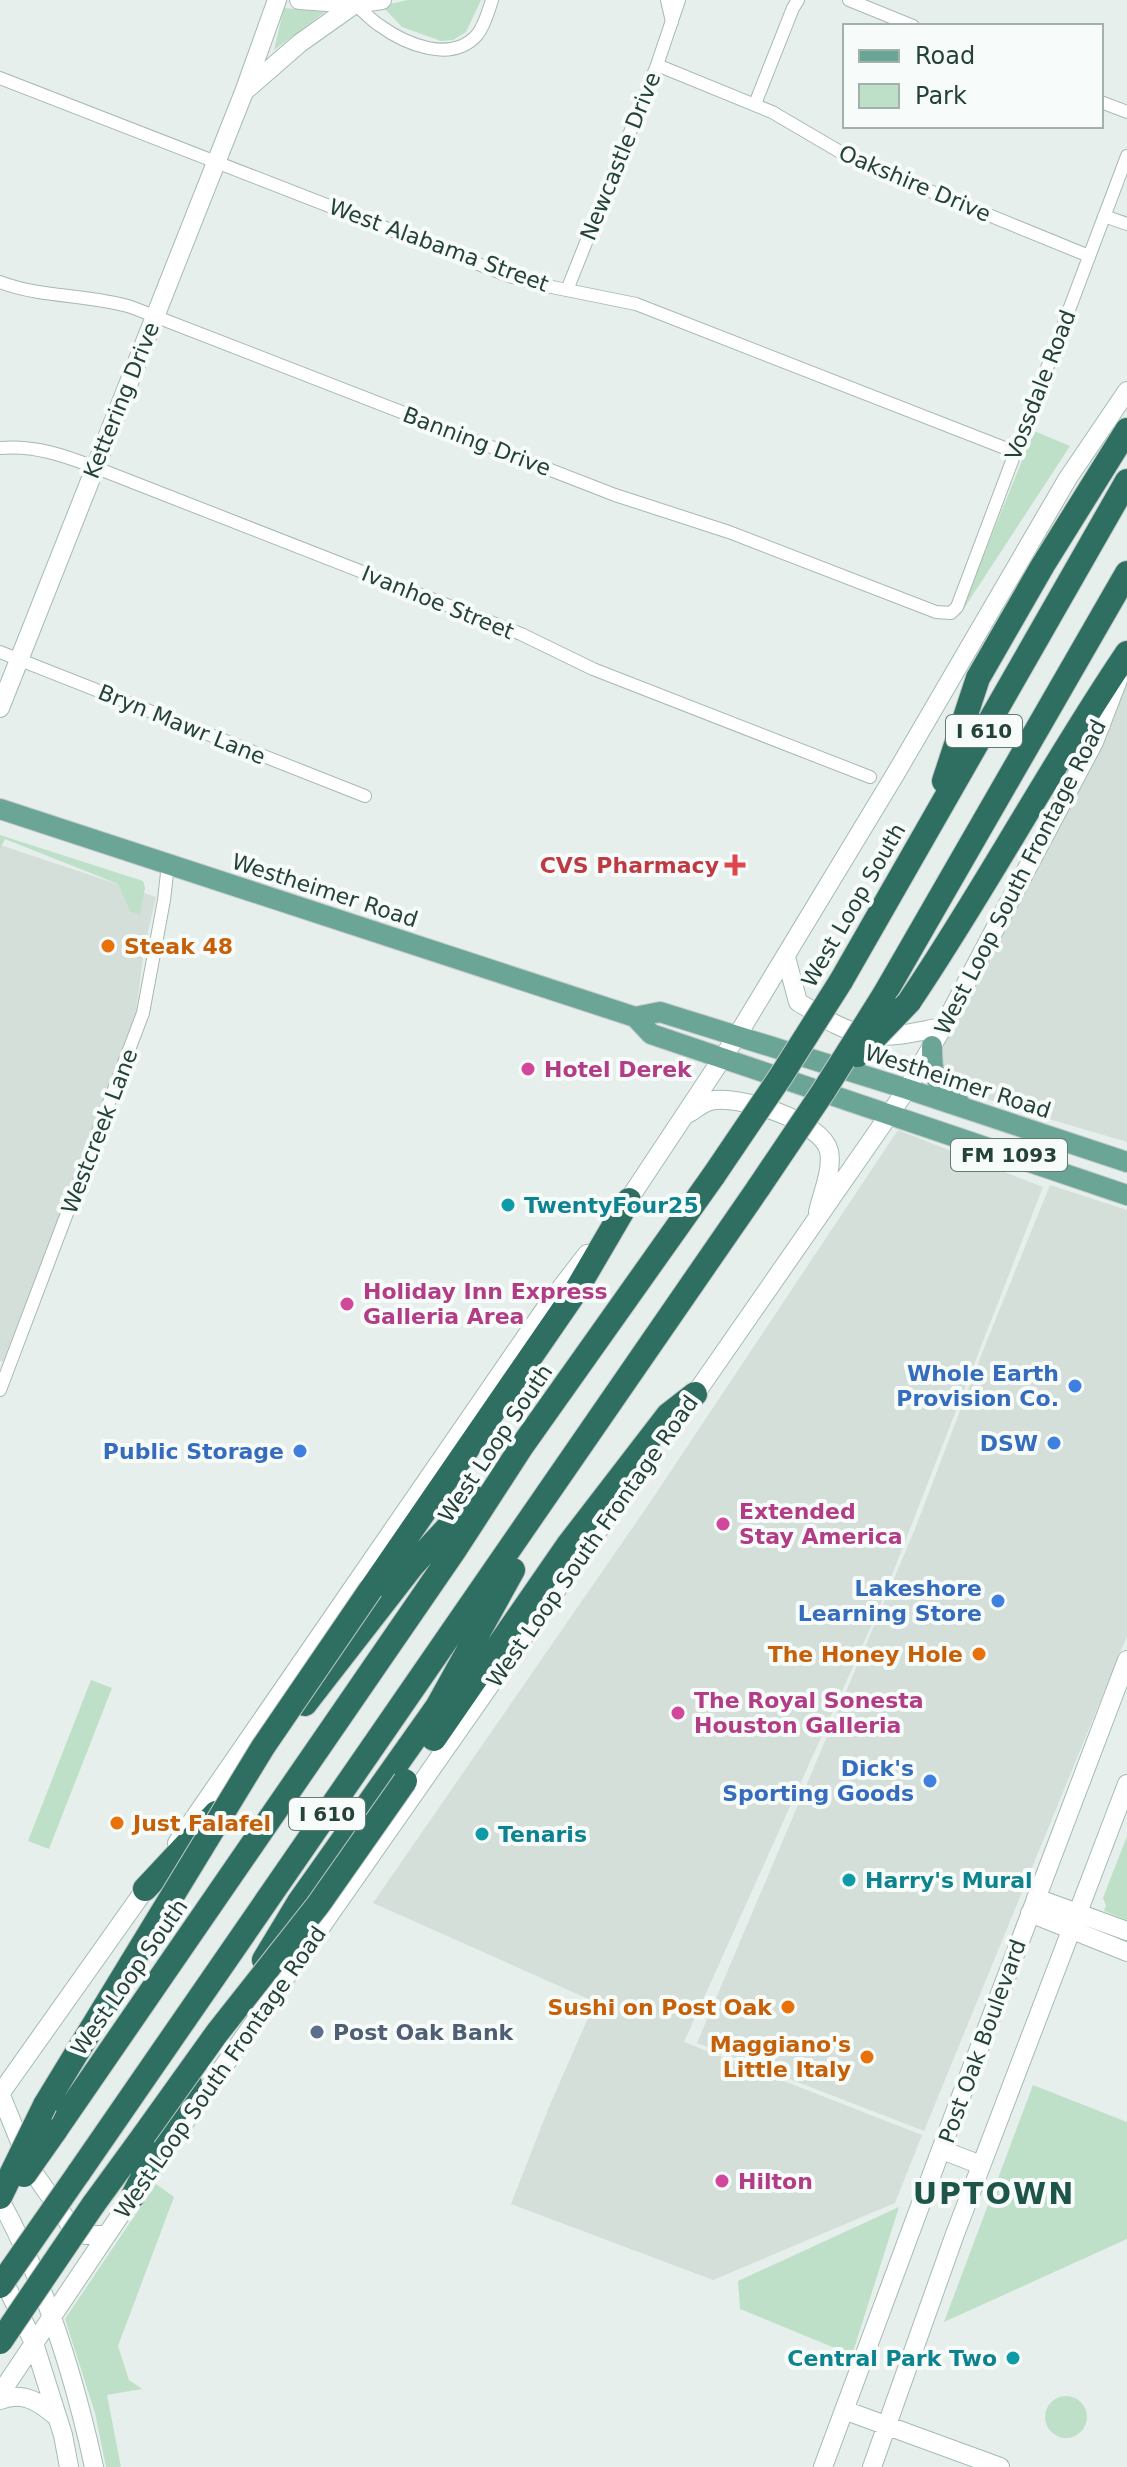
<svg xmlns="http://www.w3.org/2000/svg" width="1127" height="2467" viewBox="0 0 1127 2467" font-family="'DejaVu Sans',sans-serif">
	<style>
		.built { fill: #d4dfda }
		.green { fill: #bfe0c8 }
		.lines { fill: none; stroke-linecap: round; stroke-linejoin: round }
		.street-casing { stroke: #a8b8b2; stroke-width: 14 }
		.secondary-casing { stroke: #a4bbb3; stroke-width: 20 }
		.primary-casing { stroke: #c2cac8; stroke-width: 22 }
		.highway-casing { stroke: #c2cac8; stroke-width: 26 }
		.street { stroke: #fff; stroke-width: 12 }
		.secondary { stroke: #fff; stroke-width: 18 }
		.primary { stroke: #6aa596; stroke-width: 20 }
		.highway { stroke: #2f6f62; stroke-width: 24 }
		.highway-bridge-casing { stroke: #c2cac8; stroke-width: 26; stroke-linecap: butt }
		.highway-bridge { stroke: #2f6f62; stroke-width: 24 }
		.health-dot { fill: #e0444e; stroke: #f7fbf9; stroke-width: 3 }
		.food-dot { fill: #e8710a; stroke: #f7fbf9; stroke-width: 3 }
		.hotel-dot { fill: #d1479c; stroke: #f7fbf9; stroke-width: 3 }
		.culture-dot { fill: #0f9aa8; stroke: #f7fbf9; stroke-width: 3 }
		.shop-dot { fill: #3f7fe0; stroke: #f7fbf9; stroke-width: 3 }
		.service-dot { fill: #5c6f8a; stroke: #f7fbf9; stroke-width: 3 }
		.labels { text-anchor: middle; stroke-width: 8; stroke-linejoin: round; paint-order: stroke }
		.shield { fill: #f7fbf9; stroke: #637a73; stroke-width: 2 }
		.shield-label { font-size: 20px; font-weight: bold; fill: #24423a }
		.street-label { font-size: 22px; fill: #24423a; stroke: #f7fbf9 }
		.health-label { font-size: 22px; font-weight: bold; fill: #be3a42; stroke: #f7fbf9; text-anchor: end }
		.food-label { font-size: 22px; font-weight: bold; fill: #c56008; stroke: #f7fbf9; text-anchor: end }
		.hotel-label { font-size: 22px; font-weight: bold; fill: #b23c85; stroke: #f7fbf9; text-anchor: start }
		.culture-label { font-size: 22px; font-weight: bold; fill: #0d838f; stroke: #f7fbf9; text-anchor: start }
		.shop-label { font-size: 22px; font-weight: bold; fill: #366cbe; stroke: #f7fbf9; text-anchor: end }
		.service-label { font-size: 22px; font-weight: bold; fill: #4e5e75; stroke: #f7fbf9; text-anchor: start }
		.district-label { font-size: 30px; font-weight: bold; letter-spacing: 2px; fill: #1f5548; stroke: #f7fbf9 }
	</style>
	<rect width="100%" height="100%" fill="#e6efeb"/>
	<path class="built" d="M1127,684V1142L1022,1111L923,1077L1099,754Z
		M0,845L156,897L144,950L135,1020L3,1362L0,1361Z
		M898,1130L1043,1187L878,1611L684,2042L922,2135L895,2203L713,2280L511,2204L549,2107L595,2002L373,1903L651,1501Z
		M1050,1185L1127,1210V1636L924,2131L697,2043L915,1529L982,1353Z"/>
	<path class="green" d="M408,0H481L466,32L453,40L441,41L402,27L385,9L390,4Z
		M284,8L325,12L274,50Z
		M1034,431L1070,446L959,616Z
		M0,835L143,881L145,888L140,915L130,911L118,884L5,839L0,849Z
		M91,1680L112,1688L49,1849L28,1841Z
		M1127,1836V1920L1104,1911L1106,1905L1103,1898Z
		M1033,2085L1127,2122V2239L944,2322Z
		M156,2184L174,2197L118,2346L129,2380L142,2389L107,2395L121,2467H106L95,2413L65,2319Z
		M899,2207L852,2355L740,2309L738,2281Z
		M1045 2417a21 21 0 1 1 42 0a21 21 0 1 1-42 0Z"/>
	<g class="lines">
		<g class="street-casing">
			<path id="street" d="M667,0L672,22
				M849,0L913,26
				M355,4C363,11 370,19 379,25C405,44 451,64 477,35C485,25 488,12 492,0
				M657,65L772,112L854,160L1089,256
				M0,78L509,276L542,285L636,304L1015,452
				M1101,102L1127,112
				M755,104L793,8L798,0
				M1104,216L1127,224
				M0,282C42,298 88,294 131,307L615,495L729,532L936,612L951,613L957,607L1127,156
				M567,290L657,65L679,0
				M0,448C34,445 63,455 94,467L521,634L593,669L870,777
				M0,652L365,796
				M0,1390L143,1013L164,900L168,864"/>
		</g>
		<g class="secondary-casing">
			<path id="secondary" d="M299,0L355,4L382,0
				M246,90L300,43L355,4
				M0,708L244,92L277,0
				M786,957L798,1002C820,1015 841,1031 867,1035C891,1039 919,1031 943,1027
				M689,1113C696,1109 702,1103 710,1101C738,1094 822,1121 829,1151C833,1169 822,1194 818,1212
				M623,1208L737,1036L896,773L1068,478L1127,391
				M689,1403L907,1089L943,1027L1094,742L1118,680
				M177,1843L547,1306L587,1254
				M1036,1898L1127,1931
				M1030,1913L1127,1952
				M0,2093L31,2169L73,2229L85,2235H107
				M0,2094L151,1881
				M170,2143L648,1459
				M942,2150L981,2165
				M0,2200C46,2284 74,2375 94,2467
				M0,2273L34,2343L63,2435L69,2467
				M0,2394L139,2187
				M0,2400C24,2391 39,2402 57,2417
				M844,2410L1000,2467
				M823,2467L955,2112L1127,1660
				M872,2467L955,2234L1127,1784"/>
		</g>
		<g class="primary-casing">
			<path id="primary" d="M0,809L635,1017L651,1034L1127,1195
				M635,1017L660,1012L907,1089L1127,1162
				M932,1046C932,1083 936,1080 961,1105"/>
		</g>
		<g class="highway-casing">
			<path id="highway" d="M944,781L978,678L1043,565L1127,430
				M841,981L1127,481
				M884,995L1127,573
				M909,1002C986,888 1050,767 1127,653
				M371,1589L574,1294L629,1200
				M305,1704L413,1565L475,1498
				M434,1739L568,1545L668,1415L695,1394
				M145,1889L216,1813
				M264,1960L299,1902L437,1707L513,1570
				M45,2105L132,1962
				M55,2131L454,1551L522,1446L714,1175
				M78,2174L759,1187
				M133,2196L190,2084
				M93,2205L144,2135"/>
		</g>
		<use href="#street" class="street"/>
		<use href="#secondary" class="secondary"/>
		<use href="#primary" class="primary"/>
		<use href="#highway" class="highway"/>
		<g class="highway-bridge-casing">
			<path id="highway-bridge" d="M858,1055L909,1002
				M714,1175L781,1076L841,981
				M759,1187L823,1092L884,995
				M132,1962L263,1747L371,1589
				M144,2135L217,2033L318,1905L405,1781
				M24,2175L55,2131
				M0,2197L45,2105
				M0,2286L78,2174
				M0,2342L93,2205"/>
		</g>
		<use href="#highway-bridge" class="highway-bridge"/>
	</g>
	<path class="health-dot" d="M731 853h8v8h8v8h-8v8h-8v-8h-8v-8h8z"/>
	<g class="food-dot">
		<circle cx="108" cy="946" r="8"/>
		<circle cx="979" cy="1654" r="8"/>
		<circle cx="117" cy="1823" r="8"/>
		<circle cx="788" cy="2007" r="8"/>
		<circle cx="867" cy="2057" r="8"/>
	</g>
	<g class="hotel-dot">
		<circle cx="528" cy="1069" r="8"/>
		<circle cx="347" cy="1304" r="8"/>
		<circle cx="723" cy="1524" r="8"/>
		<circle cx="678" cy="1713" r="8"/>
		<circle cx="722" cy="2181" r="8"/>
	</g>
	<g class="culture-dot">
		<circle cx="508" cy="1205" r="8"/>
		<circle cx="482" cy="1834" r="8"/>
		<circle cx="849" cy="1880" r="8"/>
		<circle cx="1013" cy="2358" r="8"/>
	</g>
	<g class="shop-dot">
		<circle cx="1075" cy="1386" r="8"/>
		<circle cx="1054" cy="1443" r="8"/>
		<circle cx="300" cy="1451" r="8"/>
		<circle cx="998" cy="1601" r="8"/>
		<circle cx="930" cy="1781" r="8"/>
	</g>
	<circle class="service-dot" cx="317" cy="2032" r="8"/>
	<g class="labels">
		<g class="shield">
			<rect x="946" y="715" width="76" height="32" rx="6"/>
			<rect x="951" y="1139" width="116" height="32" rx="6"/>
			<rect x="289" y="1798" width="76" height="32" rx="6"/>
		</g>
		<g class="shield-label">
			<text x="984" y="738">I 610</text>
			<text x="1009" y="1162">FM 1093</text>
			<text x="327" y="1821">I 610</text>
		</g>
		<g class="street-label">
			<text transform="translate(620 156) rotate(-68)" y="8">Newcastle Drive</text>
			<text transform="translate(915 183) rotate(23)" y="8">Oakshire Drive</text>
			<text transform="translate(439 245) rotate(20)" y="8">West Alabama Street</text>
			<text transform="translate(1040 385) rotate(-69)" y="8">Vossdale Road</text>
			<text transform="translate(121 400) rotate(-68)" y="8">Kettering Drive</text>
			<text transform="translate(477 441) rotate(21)" y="8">Banning Drive</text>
			<text transform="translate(438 602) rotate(22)" y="8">Ivanhoe Street</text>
			<text transform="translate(182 724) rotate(22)" y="8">Bryn Mawr Lane</text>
			<text transform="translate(1020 877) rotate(-63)" y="8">West Loop South Frontage Road</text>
			<text transform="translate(325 890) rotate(18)" y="8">Westheimer Road</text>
			<text transform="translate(853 905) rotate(-60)" y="8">West Loop South</text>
			<text transform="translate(958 1081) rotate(18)" y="8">Westheimer Road</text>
			<text transform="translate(99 1131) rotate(-69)" y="8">Westcreek Lane</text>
			<text transform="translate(495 1443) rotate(-56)" y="8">West Loop South</text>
			<text transform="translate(592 1541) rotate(-55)" y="8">West Loop South Frontage Road</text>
			<text transform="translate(129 1977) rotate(-55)" y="8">West Loop South</text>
			<text transform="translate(982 2041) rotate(-70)" y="8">Post Oak Boulevard</text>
			<text transform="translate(220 2072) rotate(-55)" y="8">West Loop South Frontage Road</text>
		</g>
		<g class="health-label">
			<text x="719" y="873">CVS Pharmacy</text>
		</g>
		<g class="food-label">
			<text x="124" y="954" text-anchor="start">Steak 48</text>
			<text x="963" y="1662">The Honey Hole</text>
			<text x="133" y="1831" text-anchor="start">Just Falafel</text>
			<text x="772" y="2015">Sushi on Post Oak</text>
			<text x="851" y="2052">Maggiano's<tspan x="851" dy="25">Little Italy</tspan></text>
		</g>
		<g class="hotel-label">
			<text x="544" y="1077">Hotel Derek</text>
			<text x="363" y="1299">Holiday Inn Express<tspan x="363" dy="25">Galleria Area</tspan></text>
			<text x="739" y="1519">Extended<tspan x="739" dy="25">Stay America</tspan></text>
			<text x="694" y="1708">The Royal Sonesta<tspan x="694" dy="25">Houston Galleria</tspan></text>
			<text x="738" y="2189">Hilton</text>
		</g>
		<g class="culture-label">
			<text x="524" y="1213">TwentyFour25</text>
			<text x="498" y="1842">Tenaris</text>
			<text x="865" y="1888">Harry's Mural</text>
			<text x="997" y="2366" text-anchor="end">Central Park Two</text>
		</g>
		<g class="shop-label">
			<text x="1059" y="1381">Whole Earth<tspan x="1059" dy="25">Provision Co.</tspan></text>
			<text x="1038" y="1451">DSW</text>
			<text x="284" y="1459">Public Storage</text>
			<text x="982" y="1596">Lakeshore<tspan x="982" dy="25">Learning Store</tspan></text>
			<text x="914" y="1776">Dick's<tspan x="914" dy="25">Sporting Goods</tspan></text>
		</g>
		<g class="service-label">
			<text x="333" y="2040">Post Oak Bank</text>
		</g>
		<g class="district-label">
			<text x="994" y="2204">UPTOWN</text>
		</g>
	</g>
	<rect x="843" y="24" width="260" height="104" fill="#f7fbf9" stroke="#a3b1ad" stroke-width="2"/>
	<rect x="859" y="50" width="40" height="12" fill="#6aa596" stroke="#a3b1ad" stroke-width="2"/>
	<text x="915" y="64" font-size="24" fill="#24423a">Road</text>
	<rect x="859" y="84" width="40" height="24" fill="#bfe0c8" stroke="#a3b1ad" stroke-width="2"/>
	<text x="915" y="104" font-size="24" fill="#24423a">Park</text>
</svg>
